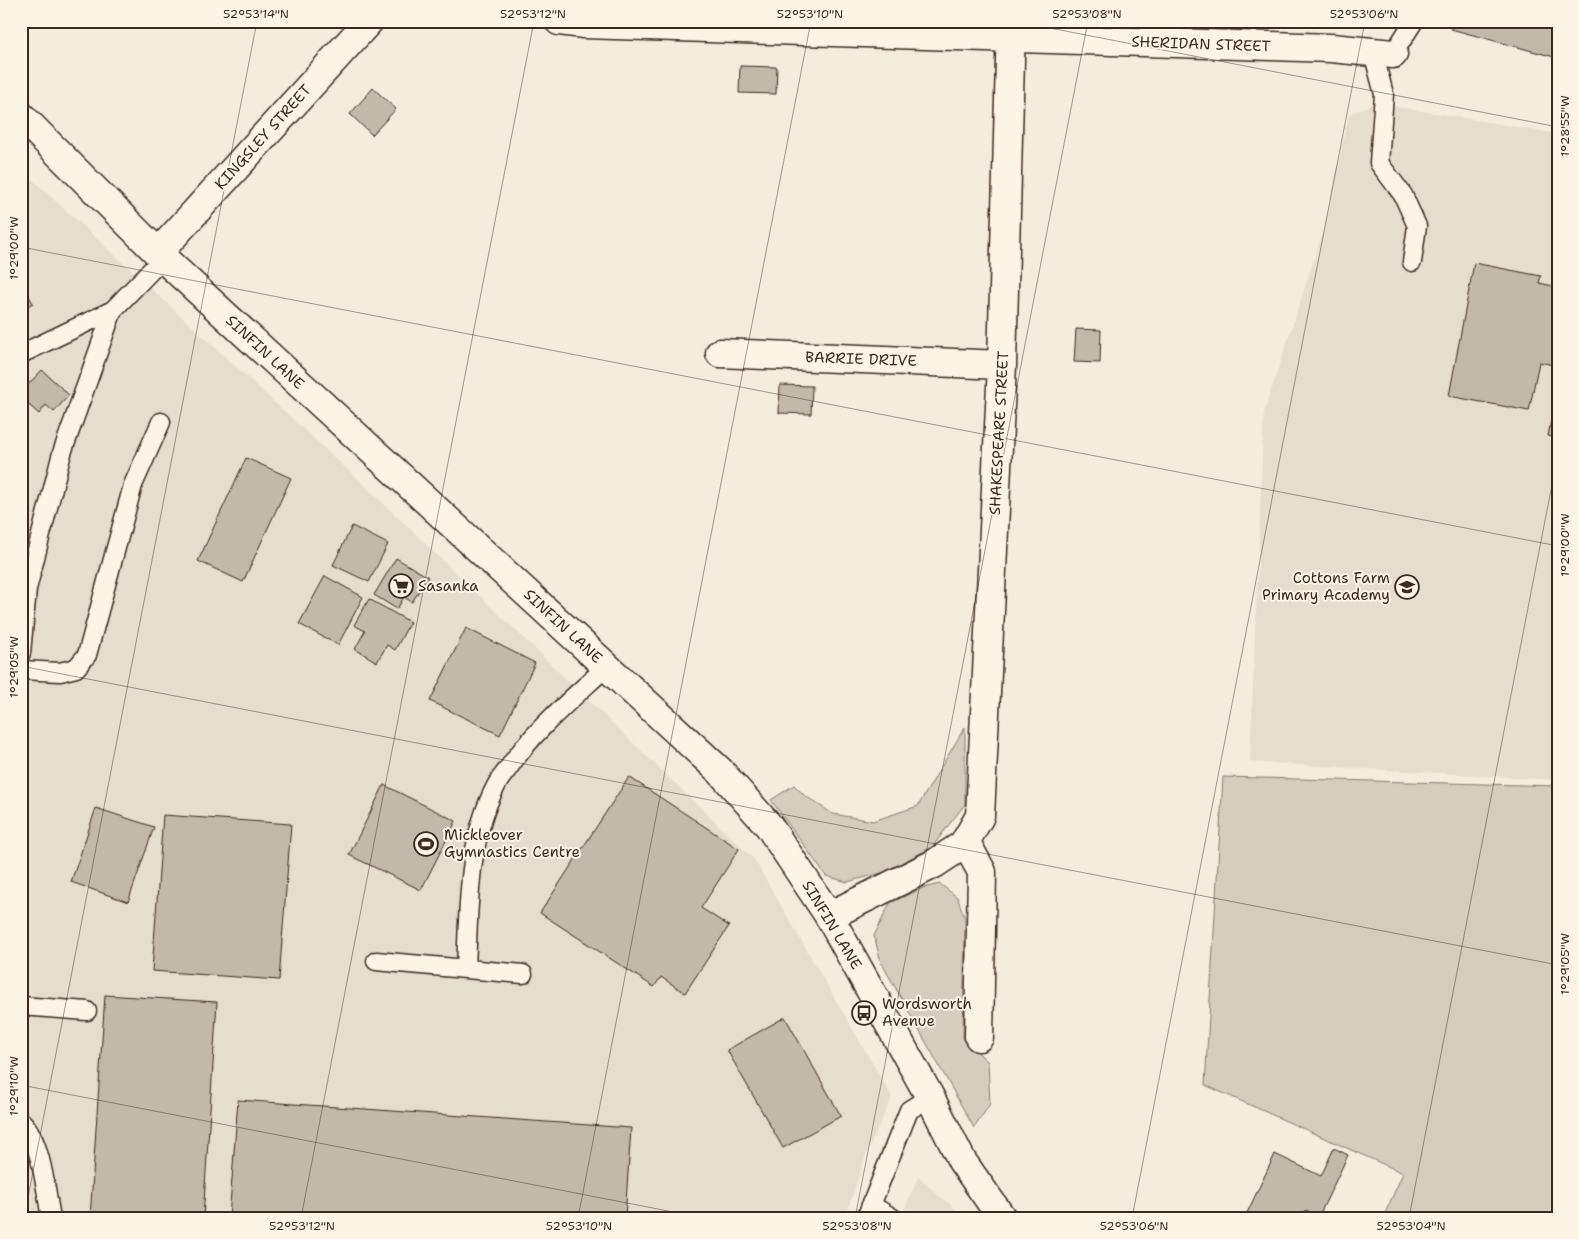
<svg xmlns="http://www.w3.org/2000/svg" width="1579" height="1239" viewBox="0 0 1579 1239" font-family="'Shantell Sans',sans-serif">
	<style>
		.built { fill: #e5ddce }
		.green { fill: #d6cdbd; stroke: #887c6e }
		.building { fill: #c3b9aa; stroke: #3b2a1e }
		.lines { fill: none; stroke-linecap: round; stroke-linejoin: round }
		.service-casing { stroke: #3b2a1e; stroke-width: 21 }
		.minor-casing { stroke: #3b2a1e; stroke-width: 31 }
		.tertiary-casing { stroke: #3b2a1e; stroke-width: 31 }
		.service { stroke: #fcf5e5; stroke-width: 18 }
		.minor { stroke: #fcf5e5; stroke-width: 28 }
		.tertiary { stroke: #fcf5e5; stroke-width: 28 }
		.ticks { fill: none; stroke: #3b2a1e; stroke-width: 1; stroke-opacity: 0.45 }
		.labels { text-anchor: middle; stroke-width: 4; stroke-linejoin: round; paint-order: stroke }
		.street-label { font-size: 15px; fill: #3b2a1e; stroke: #fcf5e5 }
		.poi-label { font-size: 15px; fill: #3b2a1e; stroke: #fcf5e5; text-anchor: start }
		.neatline { fill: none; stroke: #3b2a1e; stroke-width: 2 }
		.ticks-label { font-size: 12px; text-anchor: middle; fill: #3b2a1e }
	</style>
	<rect width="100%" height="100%" fill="#f4eddd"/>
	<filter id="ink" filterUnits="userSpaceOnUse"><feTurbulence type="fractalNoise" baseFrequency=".02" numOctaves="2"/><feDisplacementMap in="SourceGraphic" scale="10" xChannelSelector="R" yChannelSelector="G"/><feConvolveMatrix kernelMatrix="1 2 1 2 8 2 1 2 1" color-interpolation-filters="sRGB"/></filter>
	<g filter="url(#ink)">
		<path class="built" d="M1374,103L1558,134V780L1250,762L1264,412L1324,229L1348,117L1350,114Z
			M21,169L360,481L754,859L892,1097L864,1160L845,1218H21Z
			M918,1177L965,1218H901Z"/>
		<path class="green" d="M965,727V804L932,847L882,873L847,882L826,876L771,800L794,785L804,795L833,814L873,821L918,806Z
			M1223,777L1558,786V1218H1383L1403,1173L1205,1085Z
			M940,884L957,897L965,918L963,1038L988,1062L990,1104L974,1128L881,962L874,936L890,903L923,888Z"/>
		<path class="building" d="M1453,21H1558V58L1451,29Z
			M740,66L777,67L776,94L739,93Z
			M373,88L396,109L372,135L350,114Z
			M1474,263L1541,276L1539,283L1558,287V366L1539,362L1529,411L1449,396Z
			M21,283L33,303L21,310Z
			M1076,329L1101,330L1100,363L1074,362Z
			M42,370L69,395L54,412L46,405L39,414L21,398V392Z
			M1558,384V438L1548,436Z
			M780,385L812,386L811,414L779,413Z
			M246,458L291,478L243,582L198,561Z
			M352,526L388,544L369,582L333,565Z
			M396,558L428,577L412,602L404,597L397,609L374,595Z
			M325,576L363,597L338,645L299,624Z
			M369,599L410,622L395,650L387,645L377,662L355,649L365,631L354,625Z
			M466,628L535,663L500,735L430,701Z
			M629,777L739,849L701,908L729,926L685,993L661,977L654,987L540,913Z
			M384,785L456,821L421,890L349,855Z
			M96,808L154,827L128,902L71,882Z
			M163,815L291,824L279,980L152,971Z
			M105,995L217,1002L203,1218H90Z
			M785,1017L841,1116L783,1148L727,1050Z
			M238,1100L631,1128L625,1218H229Z
			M1334,1148L1348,1155L1319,1216L1306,1210L1302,1218H1253L1254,1216L1247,1213L1275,1154L1321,1176Z"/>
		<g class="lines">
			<g class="service-casing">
				<path id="service" d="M1373,52L1384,94L1379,163L1403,195L1417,226L1412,262
					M1393,54L1414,21
					M21,354L113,310L163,258
					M21,653L27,589L62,453L113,310
					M21,670L60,672L76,668L87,655L133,485L161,422
					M376,961L523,974
					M466,968C469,908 467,841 496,786C499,780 503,775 507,770C534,730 572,699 607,666
					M21,1006L87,1011
					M21,1121C41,1138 46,1192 51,1218
					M871,1205L893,1218
					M866,1218L909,1110L930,1097"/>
			</g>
			<g class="minor-casing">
				<path id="minor" d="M559,21L584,24L1331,48L1393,54
					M158,253L369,21
					M720,353L1002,365
					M965,841L982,872L979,1037
					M829,916L934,864L964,844L980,816L1002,365L1011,21"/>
			</g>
			<g class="tertiary-casing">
				<path id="tertiary" d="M21,116L163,258L720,771L769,826L829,916L930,1097L962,1161L1002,1218"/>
			</g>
			<use href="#service" class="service"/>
			<use href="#minor" class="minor"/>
			<use href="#tertiary" class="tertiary"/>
		</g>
	</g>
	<path class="ticks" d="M1014,21L1558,127M21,247L1558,546M21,666L1558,965M21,1085L704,1218M24,1218L257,21M301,1218L534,21M578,1218L811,21M855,1218L1088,21M1132,1218L1365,21M1409,1218L1558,454"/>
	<defs>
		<g id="supermarket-ring" transform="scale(1.25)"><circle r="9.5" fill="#fcf5e5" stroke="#3b2a1e" stroke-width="1.5"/><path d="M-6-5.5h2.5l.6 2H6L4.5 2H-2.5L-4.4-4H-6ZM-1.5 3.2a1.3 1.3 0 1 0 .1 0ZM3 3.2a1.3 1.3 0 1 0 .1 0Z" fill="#3b2a1e"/></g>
		<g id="school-ring" transform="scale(1.25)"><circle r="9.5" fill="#fcf5e5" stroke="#3b2a1e" stroke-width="1.5"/><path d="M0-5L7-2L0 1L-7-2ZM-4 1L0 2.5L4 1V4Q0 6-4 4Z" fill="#3b2a1e"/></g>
		<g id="stadium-ring" transform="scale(1.25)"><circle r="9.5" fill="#fcf5e5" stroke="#3b2a1e" stroke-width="1.5"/><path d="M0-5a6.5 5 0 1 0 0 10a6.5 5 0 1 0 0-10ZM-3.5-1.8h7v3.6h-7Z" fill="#3b2a1e"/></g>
		<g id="bus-ring" transform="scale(1.25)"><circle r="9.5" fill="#fcf5e5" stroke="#3b2a1e" stroke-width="1.5"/><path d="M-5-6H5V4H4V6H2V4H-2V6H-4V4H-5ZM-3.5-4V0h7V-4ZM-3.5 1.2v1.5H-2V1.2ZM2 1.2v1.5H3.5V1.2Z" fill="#3b2a1e"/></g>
	</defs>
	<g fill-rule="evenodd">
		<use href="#supermarket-ring" x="401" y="586"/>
		<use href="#school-ring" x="1407" y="587"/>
		<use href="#stadium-ring" x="426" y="844"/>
		<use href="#bus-ring" x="864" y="1013"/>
	</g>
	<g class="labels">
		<g class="street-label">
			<text transform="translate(1201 44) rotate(2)" y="5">SHERIDAN STREET</text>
			<text transform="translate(263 137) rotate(-48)" y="5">KINGSLEY STREET</text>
			<text transform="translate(265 352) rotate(43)" y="5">SINFIN LANE</text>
			<text transform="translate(861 359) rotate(2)" y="5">BARRIE DRIVE</text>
			<text transform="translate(999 433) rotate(-87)" y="5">SHAKESPEARE STREET</text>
			<text transform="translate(563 626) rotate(43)" y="5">SINFIN LANE</text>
			<text transform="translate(832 925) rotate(59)" y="5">SINFIN LANE</text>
		</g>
		<g class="poi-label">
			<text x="1390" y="583" text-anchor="end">Cottons Farm<tspan x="1390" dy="17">Primary Academy</tspan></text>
			<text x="418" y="591">Sasanka</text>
			<text x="444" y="840">Mickleover<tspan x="444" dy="17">Gymnastics Centre</tspan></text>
			<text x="882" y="1009">Wordsworth<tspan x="882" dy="17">Avenue</tspan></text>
		</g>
	</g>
	<rect width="1579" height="1239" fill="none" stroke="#fcf5e5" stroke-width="55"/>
	<rect x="28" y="28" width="1524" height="1184" class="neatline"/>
	<g class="ticks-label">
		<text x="256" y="18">52°53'14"N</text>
		<text x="533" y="18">52°53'12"N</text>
		<text x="810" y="18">52°53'10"N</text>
		<text x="1087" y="18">52°53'08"N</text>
		<text x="1364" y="18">52°53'06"N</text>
		<text transform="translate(1565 126) rotate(-90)" y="4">1°28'55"W</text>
		<text transform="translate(14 248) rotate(-90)" y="4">1°29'00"W</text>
		<text transform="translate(1565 545) rotate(-90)" y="4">1°29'00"W</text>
		<text transform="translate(14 667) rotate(-90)" y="4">1°29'05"W</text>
		<text transform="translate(1565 964) rotate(-90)" y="4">1°29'05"W</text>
		<text transform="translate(14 1086) rotate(-90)" y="4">1°29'10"W</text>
		<text x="302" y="1230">52°53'12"N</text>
		<text x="579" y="1230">52°53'10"N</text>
		<text x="857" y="1230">52°53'08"N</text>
		<text x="1134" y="1230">52°53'06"N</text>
		<text x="1411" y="1230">52°53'04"N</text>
	</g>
</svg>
